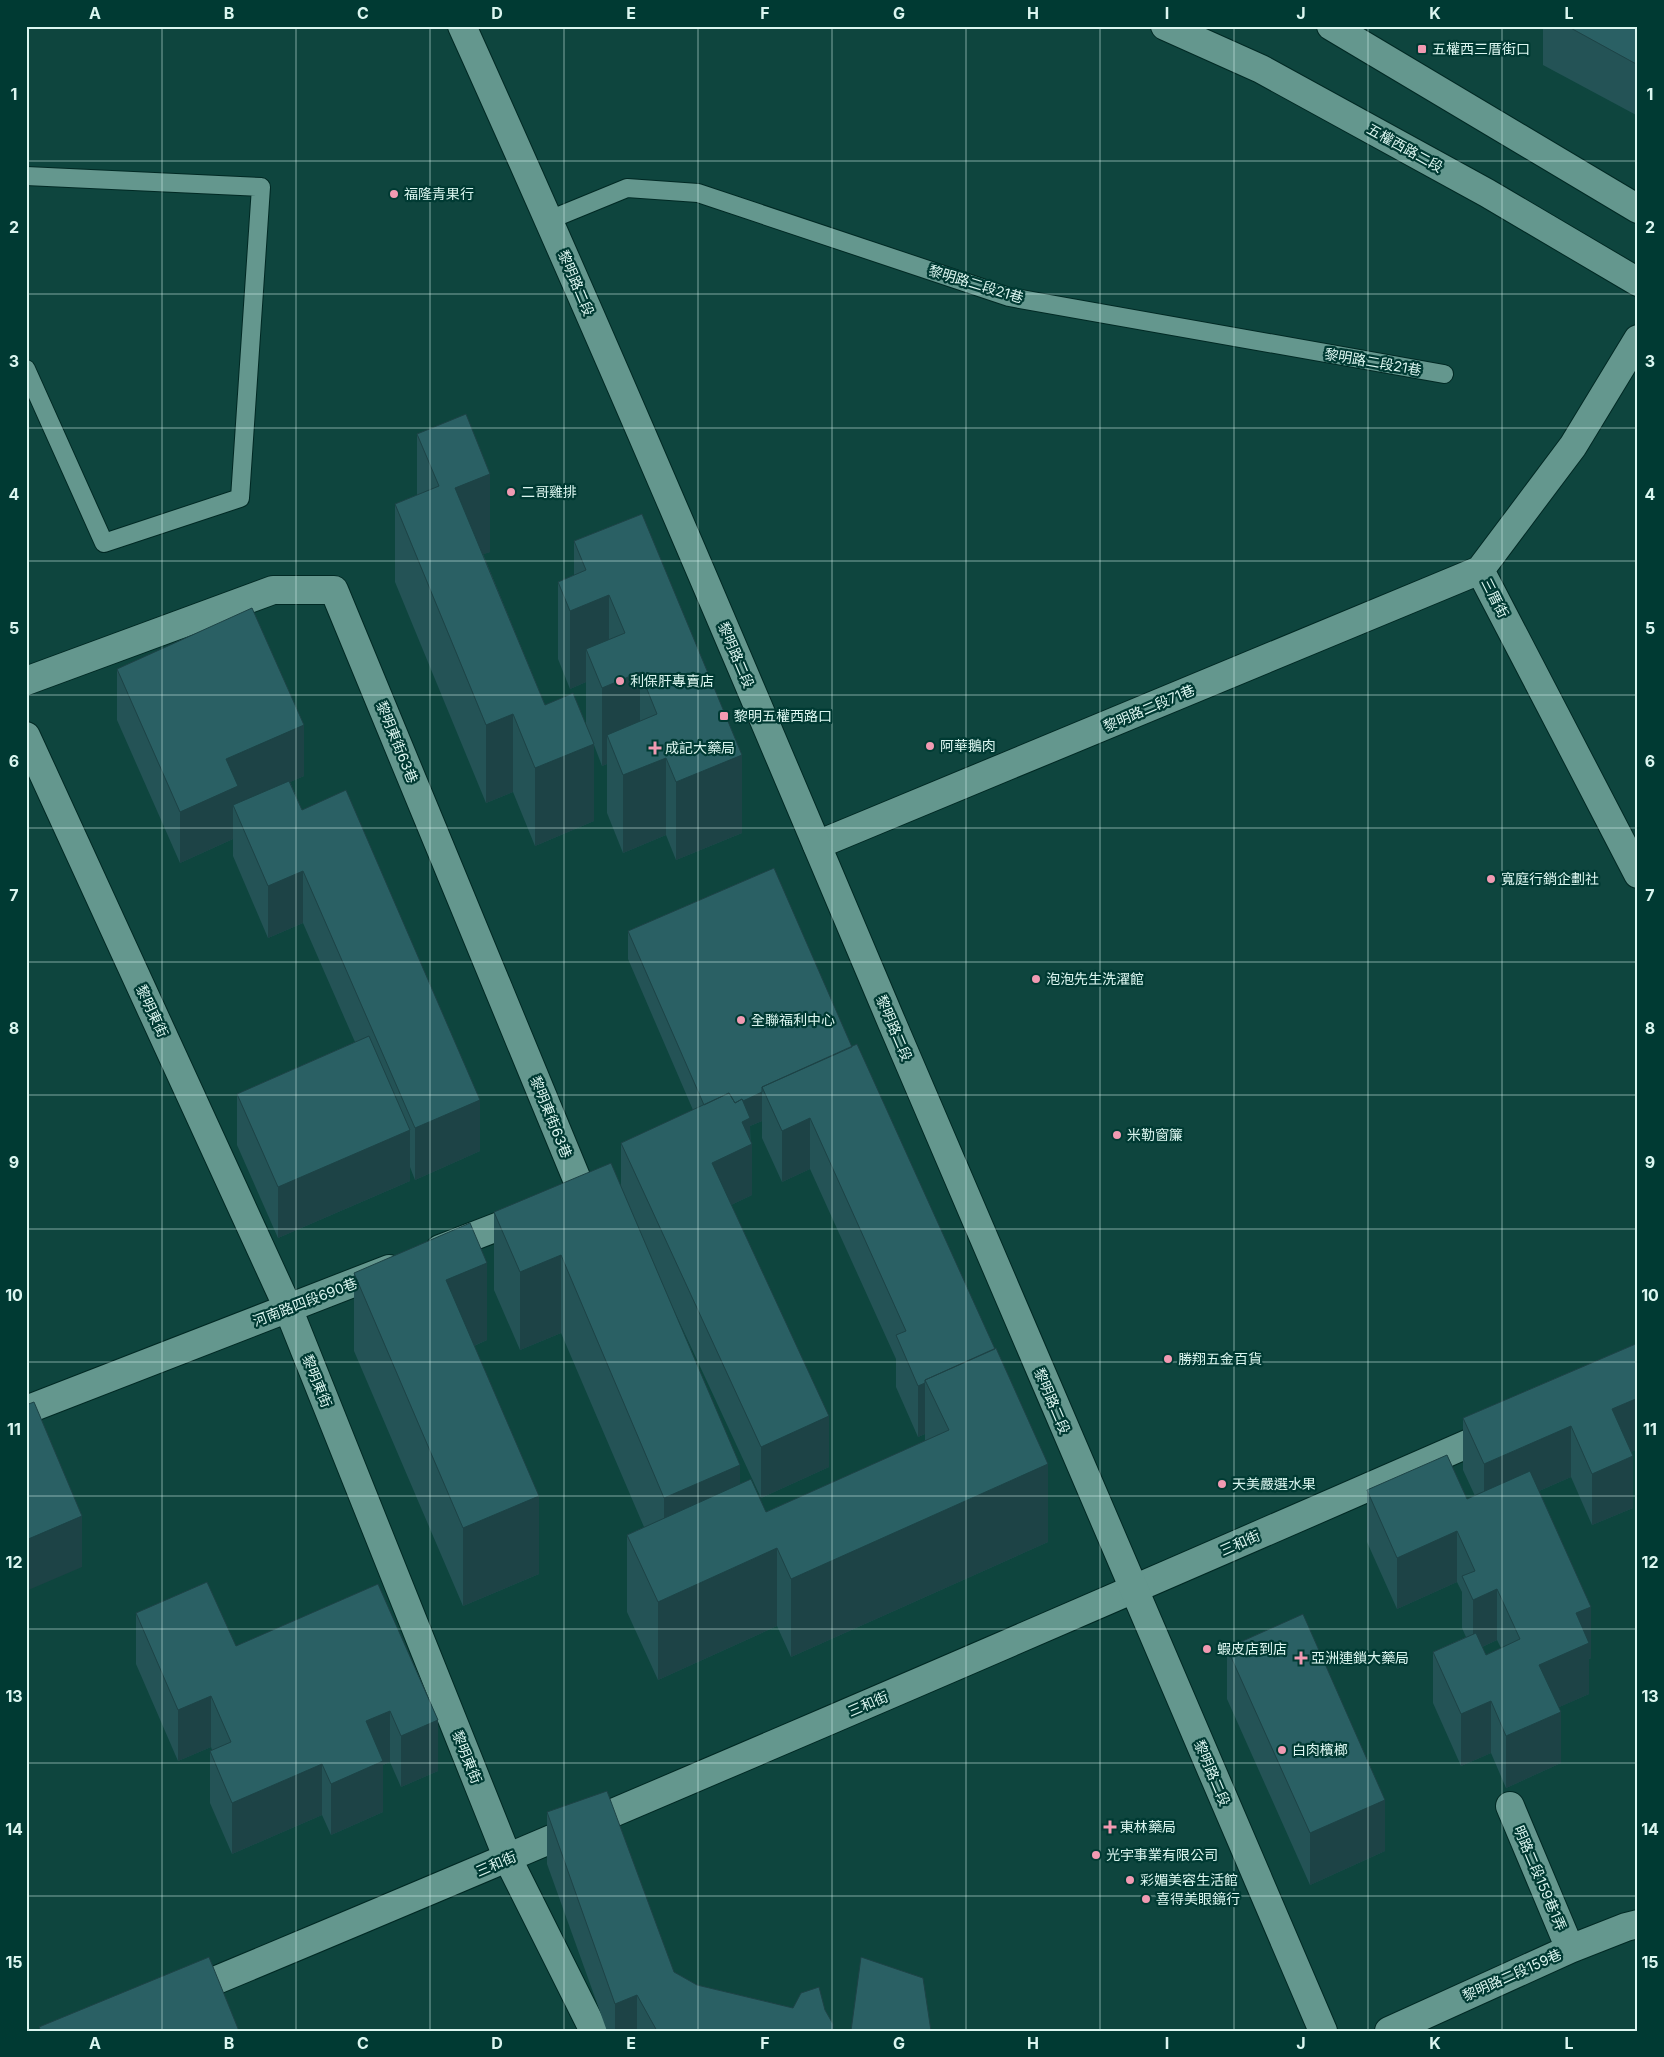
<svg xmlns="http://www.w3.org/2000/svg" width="1664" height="2057" viewBox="0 0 1664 2057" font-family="Inter,'Noto Sans TC',sans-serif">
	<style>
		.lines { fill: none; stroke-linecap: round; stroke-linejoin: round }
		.lane-casing { stroke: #002924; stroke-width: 20 }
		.street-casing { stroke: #002924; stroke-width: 30 }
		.secondary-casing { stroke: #002924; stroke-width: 30 }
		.lane { stroke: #64978e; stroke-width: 18 }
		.street { stroke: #64978e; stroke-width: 28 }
		.secondary { stroke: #64978e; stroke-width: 28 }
		.wall { fill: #245356; fill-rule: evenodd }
		.shaded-wall { fill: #1d4346 }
		.building { fill: #2a6064; stroke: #1d4346 }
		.grid { fill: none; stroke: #dbf6f0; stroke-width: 1; stroke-opacity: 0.55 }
		.poi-dot { fill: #f19ab2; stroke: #003a33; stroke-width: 2 }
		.labels { text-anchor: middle; stroke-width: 4.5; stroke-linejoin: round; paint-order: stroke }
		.poi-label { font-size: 14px; fill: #dbf6f0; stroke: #003a33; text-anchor: start }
		.street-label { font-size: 14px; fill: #dbf6f0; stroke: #003a33 }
		.neatline { fill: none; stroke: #dbf6f0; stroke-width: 2 }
		.grid-label { font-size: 16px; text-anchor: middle; font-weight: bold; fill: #dbf6f0 }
	</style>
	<rect width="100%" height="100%" fill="#0e453e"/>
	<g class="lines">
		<g class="lane-casing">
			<path id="lane" d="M26,176L261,187L240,498L104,543L26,369
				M549,220L627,188L698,193L1009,297L1444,374"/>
		</g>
		<g class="street-casing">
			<path id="street" d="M1480,570L1638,874
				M1480,570L1573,446L1638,339
				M26,681L273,590H334L583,1194L440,1249
				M26,736L288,1308L508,1859L594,2031
				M817,845L1480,570
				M26,1410L389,1269
				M1510,1806L1570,1949
				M183,1994C623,1811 1060,1622 1497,1431
				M1389,2031L1570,1949L1626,1927L1638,1924"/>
		</g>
		<g class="secondary-casing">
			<path id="secondary" d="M462,26C611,356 751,689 892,1023C1035,1359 1178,1695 1323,2031
				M1165,26L1261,69L1487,193L1638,282
				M1331,26L1638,209"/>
		</g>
		<use href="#lane" class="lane"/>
		<use href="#street" class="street"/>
		<use href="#secondary" class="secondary"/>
	</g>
	<path class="wall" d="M1543,26H1638V116L1543,65Z
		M417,434L490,552L483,554L545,705L586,725V682L570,689L558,659V582L574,575V541L642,514L742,833L676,860L666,835L623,853L607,813V764L602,766L594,745V821L535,846L513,792L486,803L395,582V504L417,495Z
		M117,669L304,776L290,782L302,810L480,1151L415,1180L410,1167V1181L278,1238L237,1145V1094L355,1042L303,923L268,938L233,856V839L180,863L117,720Z
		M774,868L1048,1542L791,1657L777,1626L658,1680L627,1612V1535L644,1527L561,1333L520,1350L494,1290V1212L621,1185V1143L693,1110L628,959V931ZM762,1121V1138L782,1182L810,1169L896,1359V1387L918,1437L925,1434V1441L766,1512L740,1484L672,1306L761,1498L829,1467L731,1205L752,1195L750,1126Z
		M354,1273L487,1340L474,1346L539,1574L463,1606L354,1351Z
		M1638,1343V1449L1631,1452L1633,1508L1592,1525L1571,1477L1539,1491L1591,1658L1589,1659V1694L1559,1707L1561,1763L1506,1788L1491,1753L1461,1766L1433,1703V1652L1466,1637L1462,1628V1592L1457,1582L1397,1609L1367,1542V1490L1467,1499L1475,1496L1463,1470V1418ZM1497,1640L1501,1648L1486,1655L1482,1647Z
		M378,1584L438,1771L401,1787L390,1762L383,1765V1812L331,1835L322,1815L232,1854L210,1803V1751L212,1750L211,1747L178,1761L136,1664V1613L236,1646Z
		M1227,1648L1385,1851L1310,1885L1227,1699Z
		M547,1812L674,1972L697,1985L793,2008L825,2010L833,2031H607L547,1864Z"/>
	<path class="shaded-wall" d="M490,474V552L455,565V488Z
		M609,595V673L586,649V682L570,689V611Z
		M640,672V750L607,735V764L602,766V688Z
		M513,714V792L486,803V725Z
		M304,725V776L238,805H233V839L180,863V812L226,759Z
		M594,744V821L535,846V768Z
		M742,755V833L676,860V782Z
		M666,758V835L623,853V775Z
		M303,871V923L268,938V886Z
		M762,1092V1121L750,1126V1145L752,1144V1195L712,1214L708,1116Z
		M480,1100V1151L415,1180V1128Z
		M810,1118V1169L782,1182V1131Z
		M410,1130V1181L278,1238V1187Z
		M561,1255V1333L520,1350V1272Z
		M487,1263V1340L446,1358V1280Z
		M925,1383V1434L918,1437V1386Z
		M1638,1398V1449L1612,1461V1409Z
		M829,1416V1467L761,1498V1447Z
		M1571,1426V1477L1484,1515V1464Z
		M1633,1456V1508L1592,1525V1474Z
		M1048,1464V1542L791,1657V1579Z
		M740,1465V1543L664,1575V1498Z
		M539,1496V1574L463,1606V1528Z
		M82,1516V1567L26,1591V1540Z
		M1457,1531V1582L1397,1609V1558Z
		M777,1548V1626L658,1680V1602Z
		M1497,1589V1640L1473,1651V1600Z
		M1591,1607V1658L1589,1659V1694L1539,1716V1665L1576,1613Z
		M211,1696V1747L178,1761V1710Z
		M1491,1701V1753L1461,1766V1714Z
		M390,1711V1762L383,1765V1812L331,1835V1784L366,1721Z
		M1561,1712V1763L1506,1788V1736Z
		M438,1720V1771L401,1787V1736Z
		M322,1764V1815L232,1854V1803Z
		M1385,1800V1851L1310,1885V1833Z
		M637,1995V2031H615V2004Z"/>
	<path class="building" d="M1567,26H1638V65Z
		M466,414L490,474L455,488L545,705L573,693L594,744L535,768L513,714L486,725L395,504L439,486L417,434Z
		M642,514L742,755L676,782L666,758L623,775L607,735L657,714L640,672L602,688L586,649L625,633L609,595L570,611L558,582L586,570L574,541Z
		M252,608L304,725L226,759L238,786L180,812L117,669Z
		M289,781L302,810L346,790L480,1100L415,1128L303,871L268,886L233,805Z
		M774,868L852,1047L762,1087V1092L743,1101L742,1099L735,1103L729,1093L704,1105L628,931Z
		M369,1036L410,1130L278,1187L237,1094Z
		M857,1044L995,1349L925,1380V1383L918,1386L896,1335L906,1331L810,1118L782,1131L762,1087Z
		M729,1093L735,1103L742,1099L750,1118L742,1122L752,1144L712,1163L829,1416L761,1447L621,1143Z
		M611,1163L740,1465L664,1498L561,1255L520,1272L494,1212Z
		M470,1223L487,1263L446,1280L539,1496L463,1528L354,1273Z
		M1638,1343V1398L1612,1409L1633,1456L1592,1474L1571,1426L1484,1464L1463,1418Z
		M996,1348L1048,1464L791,1579L777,1548L658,1602L627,1535L751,1479L766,1512L949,1430L925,1380Z
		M34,1402L82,1516L26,1540V1405Z
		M1447,1455L1467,1499L1530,1471L1591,1607L1576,1613L1589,1643L1539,1665L1561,1712L1506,1736L1491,1701L1461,1714L1433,1652L1476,1633L1486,1655L1520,1639L1497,1589L1473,1600L1462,1576L1475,1571L1457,1531L1397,1558L1367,1490Z
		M207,1582L236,1646L378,1584L438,1720L401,1736L390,1711L366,1721L383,1761L331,1784L322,1764L232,1803L210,1751L231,1742L211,1696L178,1710L136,1613Z
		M1303,1614L1385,1800L1310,1833L1227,1648Z
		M607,1791L674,1972L697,1985L793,2008L801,1993L819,1987L825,2010L833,2024V2031H657L637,1995L615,2004L547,1812Z
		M209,1957L239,2031H41L39,2027Z
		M861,1957L923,1978L931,2031H851Z"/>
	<path class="grid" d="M162,26V2031M296,26V2031M430,26V2031M564,26V2031M698,26V2031M832,26V2031M966,26V2031M1100,26V2031M1234,26V2031M1368,26V2031M1502,26V2031M26,161H1638M26,294H1638M26,428H1638M26,561H1638M26,695H1638M26,828H1638M26,962H1638M26,1095H1638M26,1229H1638M26,1362H1638M26,1496H1638M26,1629H1638M26,1763H1638M26,1896H1638"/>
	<g class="poi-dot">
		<rect x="1417" y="44" width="10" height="10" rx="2.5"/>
		<circle cx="394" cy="194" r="5"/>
		<circle cx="511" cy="492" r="5"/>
		<circle cx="620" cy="681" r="5"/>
		<rect x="719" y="711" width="10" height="10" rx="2.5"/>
		<circle cx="930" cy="746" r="5"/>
		<path d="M652.5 740.5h5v5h5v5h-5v5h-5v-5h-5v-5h5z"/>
		<circle cx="1491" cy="879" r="5"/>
		<circle cx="1036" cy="979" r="5"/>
		<circle cx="741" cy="1020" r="5"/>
		<circle cx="1117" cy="1135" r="5"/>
		<circle cx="1168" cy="1359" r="5"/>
		<circle cx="1222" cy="1484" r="5"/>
		<circle cx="1207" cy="1649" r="5"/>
		<path d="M1298.5 1650.5h5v5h5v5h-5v5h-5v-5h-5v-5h5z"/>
		<circle cx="1282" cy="1750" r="5"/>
		<path d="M1107.5 1819.5h5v5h5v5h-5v5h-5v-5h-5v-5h5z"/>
		<circle cx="1096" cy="1855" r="5"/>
		<circle cx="1130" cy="1880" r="5"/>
		<circle cx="1146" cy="1899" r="5"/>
	</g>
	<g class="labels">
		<g class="poi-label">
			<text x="1432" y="54">五權西三厝街口</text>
			<text x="404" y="199">福隆青果行</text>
			<text x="521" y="497">二哥雞排</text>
			<text x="630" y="686">利保肝專賣店</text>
			<text x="734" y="721">黎明五權西路口</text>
			<text x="940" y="751">阿華鵝肉</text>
			<text x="665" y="753">成記大藥局</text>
			<text x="1501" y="884">寬庭行銷企劃社</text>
			<text x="1046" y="984">泡泡先生洗濯館</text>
			<text x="751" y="1025">全聯福利中心</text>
			<text x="1127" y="1140">米勒窗簾</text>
			<text x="1178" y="1364">勝翔五金百貨</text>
			<text x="1232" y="1489">天美嚴選水果</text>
			<text x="1217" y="1654">蝦皮店到店</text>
			<text x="1311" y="1663">亞洲連鎖大藥局</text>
			<text x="1292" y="1755">白肉檳榔</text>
			<text x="1120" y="1832">東林藥局</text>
			<text x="1106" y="1860">光宇事業有限公司</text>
			<text x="1140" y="1885">彩媚美容生活館</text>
			<text x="1156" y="1904">喜得美眼鏡行</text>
		</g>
		<g class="street-label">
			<text transform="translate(1405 148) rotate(29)" y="5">五權西路二段</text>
			<text transform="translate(576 283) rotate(67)" y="5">黎明路二段</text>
			<text transform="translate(976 284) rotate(17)" y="5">黎明路二段21巷</text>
			<text transform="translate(1373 362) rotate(10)" y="5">黎明路二段21巷</text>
			<text transform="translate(1495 598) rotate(63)" y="5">三厝街</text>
			<text transform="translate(736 655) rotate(67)" y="5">黎明路二段</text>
			<text transform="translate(1149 708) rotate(-23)" y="5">黎明路二段71巷</text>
			<text transform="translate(397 742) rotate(68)" y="5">黎明東街63巷</text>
			<text transform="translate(152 1011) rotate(65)" y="5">黎明東街</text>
			<text transform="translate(894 1028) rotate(67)" y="5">黎明路二段</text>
			<text transform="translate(551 1117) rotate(68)" y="5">黎明東街63巷</text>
			<text transform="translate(305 1302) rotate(-21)" y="5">河南路四段690巷</text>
			<text transform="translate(317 1381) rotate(68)" y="5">黎明東街</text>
			<text transform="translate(1052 1401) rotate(67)" y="5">黎明路二段</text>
			<text transform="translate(1240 1543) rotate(-24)" y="5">三和街</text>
			<text transform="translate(868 1704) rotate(-23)" y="5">三和街</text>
			<text transform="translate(467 1757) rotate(68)" y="5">黎明東街</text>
			<text transform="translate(1212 1773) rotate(67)" y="5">黎明路二段</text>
			<text transform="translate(496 1864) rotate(-23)" y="5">三和街</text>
			<text transform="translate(1540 1878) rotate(67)" y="5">明路二段159巷1弄</text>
			<text transform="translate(1512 1975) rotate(-24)" y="5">黎明路二段159巷</text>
		</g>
	</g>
	<rect width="1664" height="2057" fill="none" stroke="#003a33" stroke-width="55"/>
	<rect x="28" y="28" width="1608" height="2002" class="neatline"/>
	<g class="grid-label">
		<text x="95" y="19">A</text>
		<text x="229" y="19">B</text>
		<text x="363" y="19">C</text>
		<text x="497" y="19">D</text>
		<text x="631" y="19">E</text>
		<text x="765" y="19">F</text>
		<text x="899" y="19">G</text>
		<text x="1033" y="19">H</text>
		<text x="1167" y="19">I</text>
		<text x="1301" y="19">J</text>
		<text x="1435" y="19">K</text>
		<text x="1569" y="19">L</text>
		<text x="14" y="100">1</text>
		<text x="1650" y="100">1</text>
		<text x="14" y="233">2</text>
		<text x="1650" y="233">2</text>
		<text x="14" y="367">3</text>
		<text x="1650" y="367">3</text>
		<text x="14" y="500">4</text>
		<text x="1650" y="500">4</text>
		<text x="14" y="634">5</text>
		<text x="1650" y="634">5</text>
		<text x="14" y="767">6</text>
		<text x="1650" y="767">6</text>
		<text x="14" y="901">7</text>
		<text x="1650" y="901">7</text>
		<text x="14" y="1034">8</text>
		<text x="1650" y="1034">8</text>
		<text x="14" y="1168">9</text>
		<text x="1650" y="1168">9</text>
		<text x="14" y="1301">10</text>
		<text x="1650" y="1301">10</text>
		<text x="14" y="1435">11</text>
		<text x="1650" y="1435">11</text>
		<text x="14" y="1568">12</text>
		<text x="1650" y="1568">12</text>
		<text x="14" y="1702">13</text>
		<text x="1650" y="1702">13</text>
		<text x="14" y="1835">14</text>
		<text x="1650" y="1835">14</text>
		<text x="14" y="1968">15</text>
		<text x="1650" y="1968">15</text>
		<text x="95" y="2049">A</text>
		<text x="229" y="2049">B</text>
		<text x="363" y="2049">C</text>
		<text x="497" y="2049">D</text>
		<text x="631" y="2049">E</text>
		<text x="765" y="2049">F</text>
		<text x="899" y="2049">G</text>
		<text x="1033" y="2049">H</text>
		<text x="1167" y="2049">I</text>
		<text x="1301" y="2049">J</text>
		<text x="1435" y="2049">K</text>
		<text x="1569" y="2049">L</text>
	</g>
</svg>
